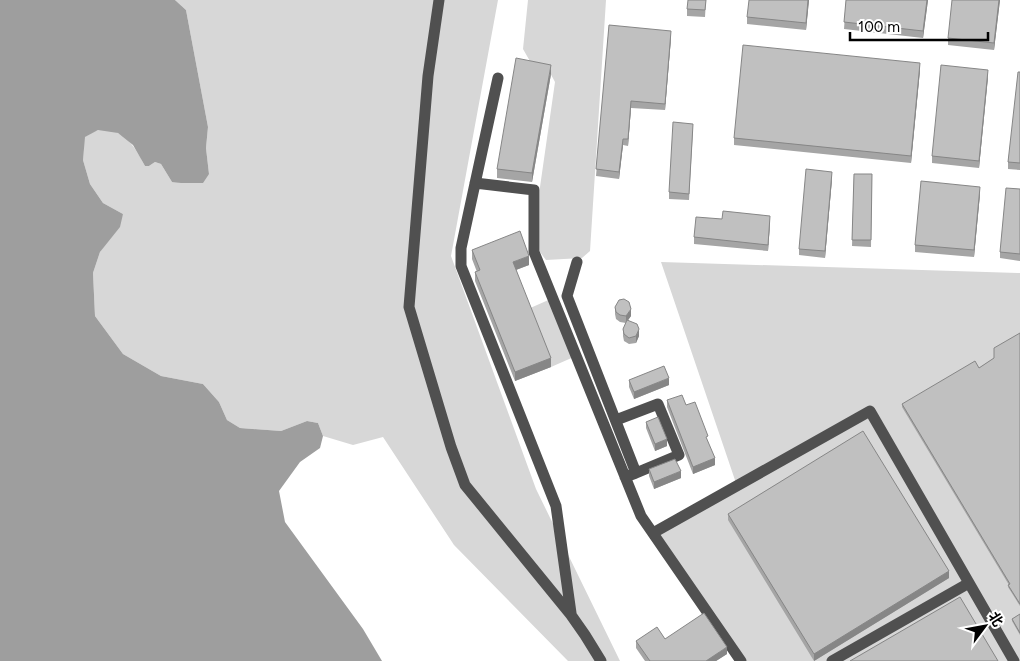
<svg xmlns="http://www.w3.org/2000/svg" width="1020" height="661" viewBox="0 0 1020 661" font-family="Figtree,'Noto Sans SC',sans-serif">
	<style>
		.green { fill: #d7d7d7 }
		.water { fill: #9e9e9e }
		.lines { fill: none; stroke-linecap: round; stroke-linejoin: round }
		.minor { stroke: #505050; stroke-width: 11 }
		.wall { fill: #a5a5a5 }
		.shaded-wall { fill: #868686 }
		.building { fill: #c0c0c0; stroke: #868686 }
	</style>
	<rect width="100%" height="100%" fill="#fff"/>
	<path class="green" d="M175,0H498L451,256L536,489L620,661H568L454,545L383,437L353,445L323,436L318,423L307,421L281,431L240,428L227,420L219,402L203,384L161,376L123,354L95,316L93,273L100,252L123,214L103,203L90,184L83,160L84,137C89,135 94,130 99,130C124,127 135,147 145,166H149L155,162L161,164L172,182L209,174L206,148L208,127L186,10Z
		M528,0H606L590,251L582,258L546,260L540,252V187L555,82L548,69L531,63L523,49Z
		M661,262L1020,273V661H741L653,533L737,486Z
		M553,298L576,356L551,367L528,309Z"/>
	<path class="water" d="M0,0H175L186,10L208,127L206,148L209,174L203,183H181L172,182L161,164L155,162L149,166H145L133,145L118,133L98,130L85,137L83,160L90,184L103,203L123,214L120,227L100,252L93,273L95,316L123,354L161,376L203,384L219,402L227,420L240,428L281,431L307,421L318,423L323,436L320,448L300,462L279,491L285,522L363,629L382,661H0Z"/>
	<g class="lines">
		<path class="minor" d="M439,0L428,76L409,307L451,447L465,485L571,615L585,635L601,661
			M498,78L461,248V266L556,506L571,613
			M475,183L534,190V252L641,516L741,661
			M577,262L567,296L636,473L625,477
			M616,420L658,404L679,455L636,473
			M653,533L870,411L1014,661
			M832,661L969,583"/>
	</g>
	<path class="wall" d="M706,0L705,17L687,16V9Z
		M809,0L806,30L747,24V17Z
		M846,0H928L923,38L844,29Z
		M1000,0L994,50L948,45V38Z
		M609,25L671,38L665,110L631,108L628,146L623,145L619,179L596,176Z
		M920,70L911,163L734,145V138Z
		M1020,72V170L1008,169V162Z
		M551,74L532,182L497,178V169Z
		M988,77L979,168L932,163V156Z
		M693,130L689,200L669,199V192Z
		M854,174H872L871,247L852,246Z
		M832,179L825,258L799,255V249Z
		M1020,189V261L1000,258V252Z
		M980,194L974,257L915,252V245Z
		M722,219L770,223L768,251L694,244V237Z
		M472,250L529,265L516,270L551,367L515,381L475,281V272H477L472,259Z
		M615,307L631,316L628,320L639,336L636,343L629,344L624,341L623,336V329L626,323L620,322L616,319L615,314Z
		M1020,333V606L1008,587L1009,585L902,407V404L979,368L994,358Z
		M629,380L669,385L634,399L629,387Z
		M667,400L686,405L708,442L715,465L693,474L667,407Z
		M646,422L667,446L655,451L646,428Z
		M649,469L681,478L654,489L649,476Z
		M728,514L949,578L814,661L728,520Z
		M1020,614V635L1012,621V619Z
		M665,639L727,654L716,661H645L636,648V641Z"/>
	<path class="shaded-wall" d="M808,0H809L806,30V23Z
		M927,0H928L923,38V31Z
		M999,0H1000L994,50V43Z
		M671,31V38L665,110V104Z
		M920,63V70L911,163V156Z
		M551,65V74L532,182V173Z
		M988,70V77L979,168V161Z
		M631,101V108L628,146V139Z
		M623,139V145L619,179V172Z
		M832,172V179L825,258V251Z
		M980,187V194L974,257V250Z
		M770,216V223L768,251V245Z
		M529,256V265L513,271V262Z
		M631,309V316L626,323V316Z
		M639,329V336L636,343V336Z
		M551,358V367L515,381V372Z
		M669,378V385L634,399V392Z
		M667,439V446L655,451V444Z
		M715,458V465L693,474V467Z
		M681,471V478L654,489V482Z
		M949,571V578L814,661V654Z
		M727,647V654L716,661H706Z"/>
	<path class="building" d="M688,0H706L705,10L687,9Z
		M749,0H808L806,23L747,17Z
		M846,0H927L923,31L844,22Z
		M952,0H999L994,43L948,38Z
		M609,25L671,31L665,104L631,101L628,139H623L619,172L596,169Z
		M743,45L920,63L911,156L734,138Z
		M516,58L551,65L532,173L497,169Z
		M941,65L988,70L979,161L932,156Z
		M1018,72H1020V163L1008,162Z
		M673,122L693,124L689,194L669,192Z
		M806,169L832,172L825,251L799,249Z
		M854,174H872L871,240H852Z
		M921,181L980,187L974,250L915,245Z
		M1006,188L1020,189V254L1000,252Z
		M723,211L770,216L768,245L694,237L696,217L722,219Z
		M520,231L529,256L513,262L551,358L515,372L475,272L480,270L472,250Z
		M624,299L629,302L631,309L626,316L620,315L616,312L615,307L619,300Z
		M627,320L637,324L639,329L636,336L629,338L624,334L623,329Z
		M1020,333V604L1008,585L1010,584L902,404L975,361L979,368L994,358V348Z
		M664,366L669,378L634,392L629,380Z
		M682,395L686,405L695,402L708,436L706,437L715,458L693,467L667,400Z
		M658,417L667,439L655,444L646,422Z
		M863,431L949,571L814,654L728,514Z
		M675,459L681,471L654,482L649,469Z
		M960,597L998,661H850Z
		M704,613L727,647L706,661H650L636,641L657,627L665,639Z
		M1020,614V633L1012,619Z"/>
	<g transform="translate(985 626) rotate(58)" stroke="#ffffff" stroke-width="4" paint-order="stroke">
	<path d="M0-4L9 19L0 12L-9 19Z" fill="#000000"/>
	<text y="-8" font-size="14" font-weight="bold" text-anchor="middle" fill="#000000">北</text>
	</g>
	<path d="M850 32v8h138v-8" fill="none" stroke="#000000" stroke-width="2.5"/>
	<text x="858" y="32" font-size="15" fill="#000000" stroke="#ffffff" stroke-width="4" paint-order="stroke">100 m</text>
</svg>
